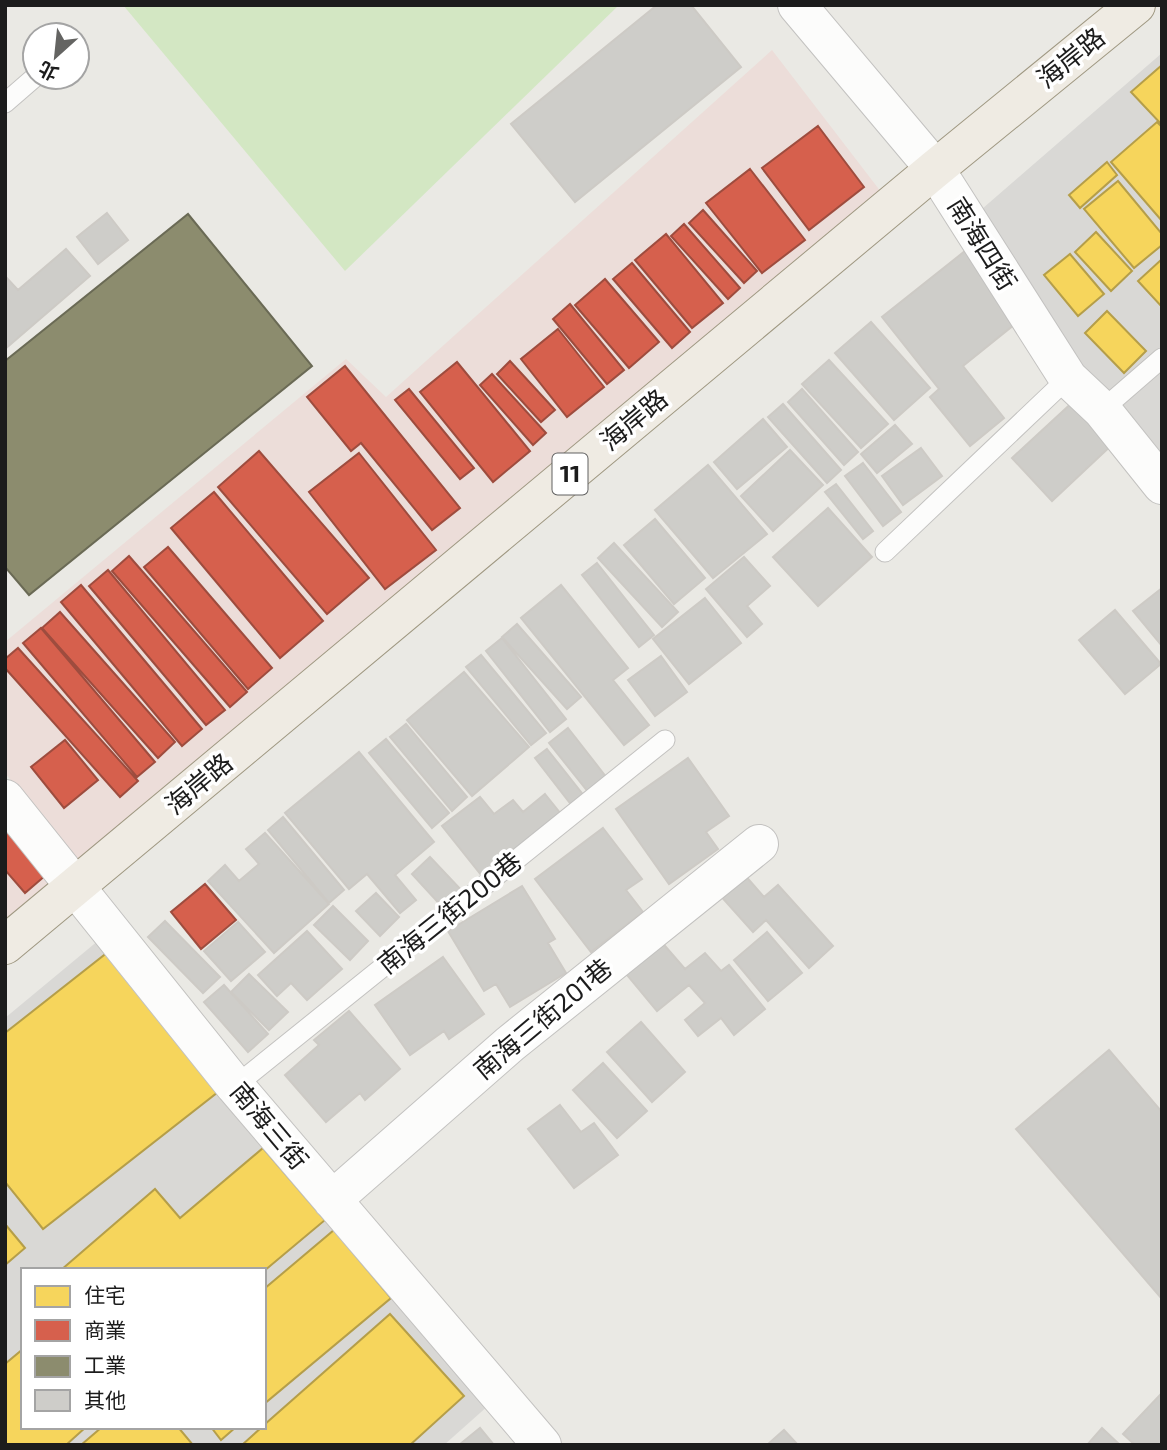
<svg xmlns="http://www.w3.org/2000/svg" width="1167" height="1450" viewBox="0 0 1167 1450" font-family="'Exo 2','Noto Sans TC',sans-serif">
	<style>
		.residential { fill: #d9d8d5; fill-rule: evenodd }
		.commercial { fill: #ecddd9 }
		.grass { fill: #d3e7c3 }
		.homes { fill: #f6d55c; stroke: #b59e49; stroke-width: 2 }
		.shops { fill: #d6604d; stroke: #9e4c3e; stroke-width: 2 }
		.industry { fill: #8c8c6e; stroke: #6a6a55; stroke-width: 2 }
		.building { fill: #cecdc9; stroke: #cdcac5; stroke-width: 2 }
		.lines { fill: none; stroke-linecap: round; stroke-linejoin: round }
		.service-casing { stroke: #c3c2c0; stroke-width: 21 }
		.minor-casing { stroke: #c3c2c0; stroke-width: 40 }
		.tertiary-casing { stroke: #c3c2c0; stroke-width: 40 }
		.primary-casing { stroke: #9f9882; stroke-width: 40 }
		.service { stroke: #fcfcfb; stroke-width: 19 }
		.minor { stroke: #fcfcfb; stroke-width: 38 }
		.tertiary { stroke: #fcfcfb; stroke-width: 38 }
		.primary { stroke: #efebe3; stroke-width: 38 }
		.labels { text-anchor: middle; stroke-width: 7; stroke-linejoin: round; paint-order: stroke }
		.shield { fill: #fff; stroke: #606060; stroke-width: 2 }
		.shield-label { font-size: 24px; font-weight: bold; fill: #1c1c1c }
		.street-label { font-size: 26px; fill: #1c1c1c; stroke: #fff }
	</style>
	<rect width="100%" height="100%" fill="#eae9e4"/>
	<path class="residential" d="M1162,53V485L967,222Z
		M105,935L489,1405L444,1445H5V1018ZM23,1270H264V1427H23Z"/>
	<path class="commercial" d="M772,50L888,201L87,873L5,773V642L346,359L386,397Z
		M5,814L60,884L5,930Z"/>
	<path class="grass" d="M123,5H619L345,271Z"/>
	<path class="homes" d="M1162,65V125L1131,92Z
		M1157,122L1162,127V221L1111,162Z
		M1107,162L1117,175L1080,208L1069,195Z
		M1118,181L1162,234V245L1134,268L1084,209Z
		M1096,232L1132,271L1111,291L1075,252Z
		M1070,254L1104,294L1078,316L1044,275Z
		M1162,259V307L1138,281Z
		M1107,311L1146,351L1124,373L1085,333Z
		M108,952L218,1092L43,1229L5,1182V1033Z
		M263,1148L325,1220L264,1271V1270H61L155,1189L180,1218Z
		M5,1224L25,1248L5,1265Z
		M334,1230L391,1298L264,1404V1289Z
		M390,1314L464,1396L410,1445H242L262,1427H264V1425Z
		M23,1349V1427H86L66,1445H5V1364Z
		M102,1427H178L193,1445H81Z
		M211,1427H236L221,1440Z"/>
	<path class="shops" d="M818,126L864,187L809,230L762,168Z
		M750,169L805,240L762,273L706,203Z
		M703,210L757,271L744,283L689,223Z
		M684,224L740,288L728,299L671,236Z
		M666,234L723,303L692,328L635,260Z
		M632,263L690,332L672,348L613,279Z
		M605,279L659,342L629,368L575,305Z
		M570,304L624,370L607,384L553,319Z
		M558,329L604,387L567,417L521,359Z
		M510,361L555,410L541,422L497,374Z
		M457,362L530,451L493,482L420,392Z
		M345,366L460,508L432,530L361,443L351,451L307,397Z
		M492,374L546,433L533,445L480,385Z
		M409,389L474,468L460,479L395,400Z
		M259,451L369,578L327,614L218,487Z
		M359,453L436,550L385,589L309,492Z
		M214,492L323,621L280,658L171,528Z
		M168,547L272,668L248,689L144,567Z
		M129,556L247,692L230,707L112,571Z
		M108,570L225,710L206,725L89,586Z
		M81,585L202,729L182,746L61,602Z
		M60,612L175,742L158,758L42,628Z
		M41,628L155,762L137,777L23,643Z
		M18,648L138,781L120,797L5,668V659Z
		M65,740L98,780L64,808L31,767Z
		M5,827L46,875L25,893L5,870Z
		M205,884L236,920L201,949L171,912Z"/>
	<path class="industry" d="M188,214L312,366L29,595L5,567V361Z"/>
	<path class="building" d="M657,5H691L741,67L575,202L511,124Z
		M107,213L128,240L98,264L77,237Z
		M66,249L90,276L5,349V276L18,290Z
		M965,251L1020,320L963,366L1004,418L970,446L930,397L939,389L882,317Z
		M871,322L930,388L894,420L835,353Z
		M829,360L888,424L861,448L802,384Z
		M802,389L858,452L844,465L788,402Z
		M1075,400L1115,442L1052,501L1012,458Z
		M783,404L841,470L827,483L768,417Z
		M763,419L787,447L737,489L714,462Z
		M895,425L912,444L877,473L861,454Z
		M921,448L942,476L903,505L882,476Z
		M790,450L823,485L773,531L741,496Z
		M863,463L901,512L883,526L845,476Z
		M708,465L767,534L713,578L655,510Z
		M836,484L873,531L863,539L825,492Z
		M828,508L872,557L818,606L773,557Z
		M655,519L705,578L674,604L624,545Z
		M614,543L678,612L662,627L598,558Z
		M744,557L770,586L747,606L762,624L747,637L706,589Z
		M597,563L654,635L639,647L582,575Z
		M561,585L628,668L613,680L649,725L624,745L521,618Z
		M1162,588V646L1133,611Z
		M705,598L741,643L689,684L653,639Z
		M1115,610L1161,664L1125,694L1079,640Z
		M517,624L581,697L567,709L502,637Z
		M502,638L566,719L550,732L486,651Z
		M481,655L546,733L531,745L466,667Z
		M661,656L687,692L655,716L628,680Z
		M464,672L529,747L472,796L407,720Z
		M406,724L467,797L452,811L390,737Z
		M568,728L607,778L589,793L549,743Z
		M386,739L449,813L432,828L369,753Z
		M547,749L585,797L573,807L535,758Z
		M359,752L434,842L395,875L416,900L400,913L367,874L349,889L285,813Z
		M688,758L729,816L706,832L718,849L669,884L616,809Z
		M545,794L561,814L482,876L442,826L480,797L494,814L513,800L523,812Z
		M283,817L344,890L329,903L268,830Z
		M603,828L642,879L626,890L643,912L591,952L535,879Z
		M265,833L329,904L274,953L208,881L225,865L239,881L259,864L246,849Z
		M430,857L464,893L446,911L412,874Z
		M743,873L764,897L778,885L833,946L809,968L766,920L753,932L719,894Z
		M522,886L555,939L548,943L566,973L510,1007L496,984L484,991L448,931Z
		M376,893L399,917L380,936L356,911Z
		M333,906L368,941L350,960L314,925Z
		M165,921L220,977L203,993L148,937Z
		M238,922L265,952L231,981L204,951Z
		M307,931L342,969L307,1000L291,983L277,996L258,975Z
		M767,932L802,973L768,1001L734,960Z
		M659,939L685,969L705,953L721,971L729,965L765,1009L734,1035L721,1018L698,1036L685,1020L705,1003L689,985L657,1011L622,969Z
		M443,957L484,1014L449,1039L444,1031L410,1055L375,1005Z
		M249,974L288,1012L269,1030L231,992Z
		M224,985L268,1034L248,1052L204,1002Z
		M349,1011L400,1069L365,1100L360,1093L326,1122L285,1075L319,1045L314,1040Z
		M641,1022L685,1072L652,1102L607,1052Z
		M1109,1050L1162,1112V1299L1016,1129Z
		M603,1063L647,1111L617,1138L573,1090Z
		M560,1105L581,1132L594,1123L618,1155L574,1188L528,1129Z
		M1160,1395L1162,1397V1445H1135L1123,1434Z
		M480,1428L494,1445H459Z
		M1102,1428L1120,1445H1087Z
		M784,1430L798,1445H767Z"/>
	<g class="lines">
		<g class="service-casing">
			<path id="service" d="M5,103L35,77
				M1102,410L1162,358
				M885,552L1068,378
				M235,1086L665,740"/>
		</g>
		<g class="minor-casing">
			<path id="minor" d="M5,799L235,1086L542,1445
				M332,1200L510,1044L759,844"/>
		</g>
		<g class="tertiary-casing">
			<path id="tertiary" d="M797,5L935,169L1068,378L1102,410L1162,485"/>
		</g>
		<g class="primary-casing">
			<path id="primary" d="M5,945L935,169L1136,5"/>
		</g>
		<use href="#service" class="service"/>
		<use href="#minor" class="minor"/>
		<use href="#tertiary" class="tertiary"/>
		<use href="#primary" class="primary"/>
	</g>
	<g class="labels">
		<rect class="shield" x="552.5" y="453.5" width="35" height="41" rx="5"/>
		<g class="shield-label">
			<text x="570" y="482">11</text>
		</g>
		<g class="street-label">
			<text transform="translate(1071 58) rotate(-39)" y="9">海岸路</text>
			<text transform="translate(982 244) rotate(58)" y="9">南海四街</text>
			<text transform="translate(634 420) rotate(-40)" y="9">海岸路</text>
			<text transform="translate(199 784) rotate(-40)" y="9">海岸路</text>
			<text transform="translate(450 913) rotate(-39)" y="9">南海三街200巷</text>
			<text transform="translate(543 1019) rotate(-40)" y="9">南海三街201巷</text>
			<text transform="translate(269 1126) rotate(50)" y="9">南海三街</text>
		</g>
	</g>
	<rect width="1167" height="1450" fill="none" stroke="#1c1c1c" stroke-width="14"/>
	<rect x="21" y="1268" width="245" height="161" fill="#ffffff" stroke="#a4a4a4" stroke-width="2"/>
	<rect x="35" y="1286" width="35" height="21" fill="#f6d55c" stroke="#a4a4a4" stroke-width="2"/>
	<text x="84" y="1303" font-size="21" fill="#1c1c1c">住宅</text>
	<rect x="35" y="1320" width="35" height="21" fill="#d6604d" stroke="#a4a4a4" stroke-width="2"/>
	<text x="84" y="1338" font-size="21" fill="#1c1c1c">商業</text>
	<rect x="35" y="1356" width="35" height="21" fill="#8c8c6e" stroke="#a4a4a4" stroke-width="2"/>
	<text x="84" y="1373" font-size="21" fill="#1c1c1c">工業</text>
	<rect x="35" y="1390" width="35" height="21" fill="#cecdc9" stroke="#a4a4a4" stroke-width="2"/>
	<text x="84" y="1408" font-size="21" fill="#1c1c1c">其他</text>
	<g transform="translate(56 56) rotate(207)"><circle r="33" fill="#ffffff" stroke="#a4a4a4" stroke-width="2"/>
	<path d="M0-5L12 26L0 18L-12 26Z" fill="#646462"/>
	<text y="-10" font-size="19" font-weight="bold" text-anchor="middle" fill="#1c1c1c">北</text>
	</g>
</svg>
